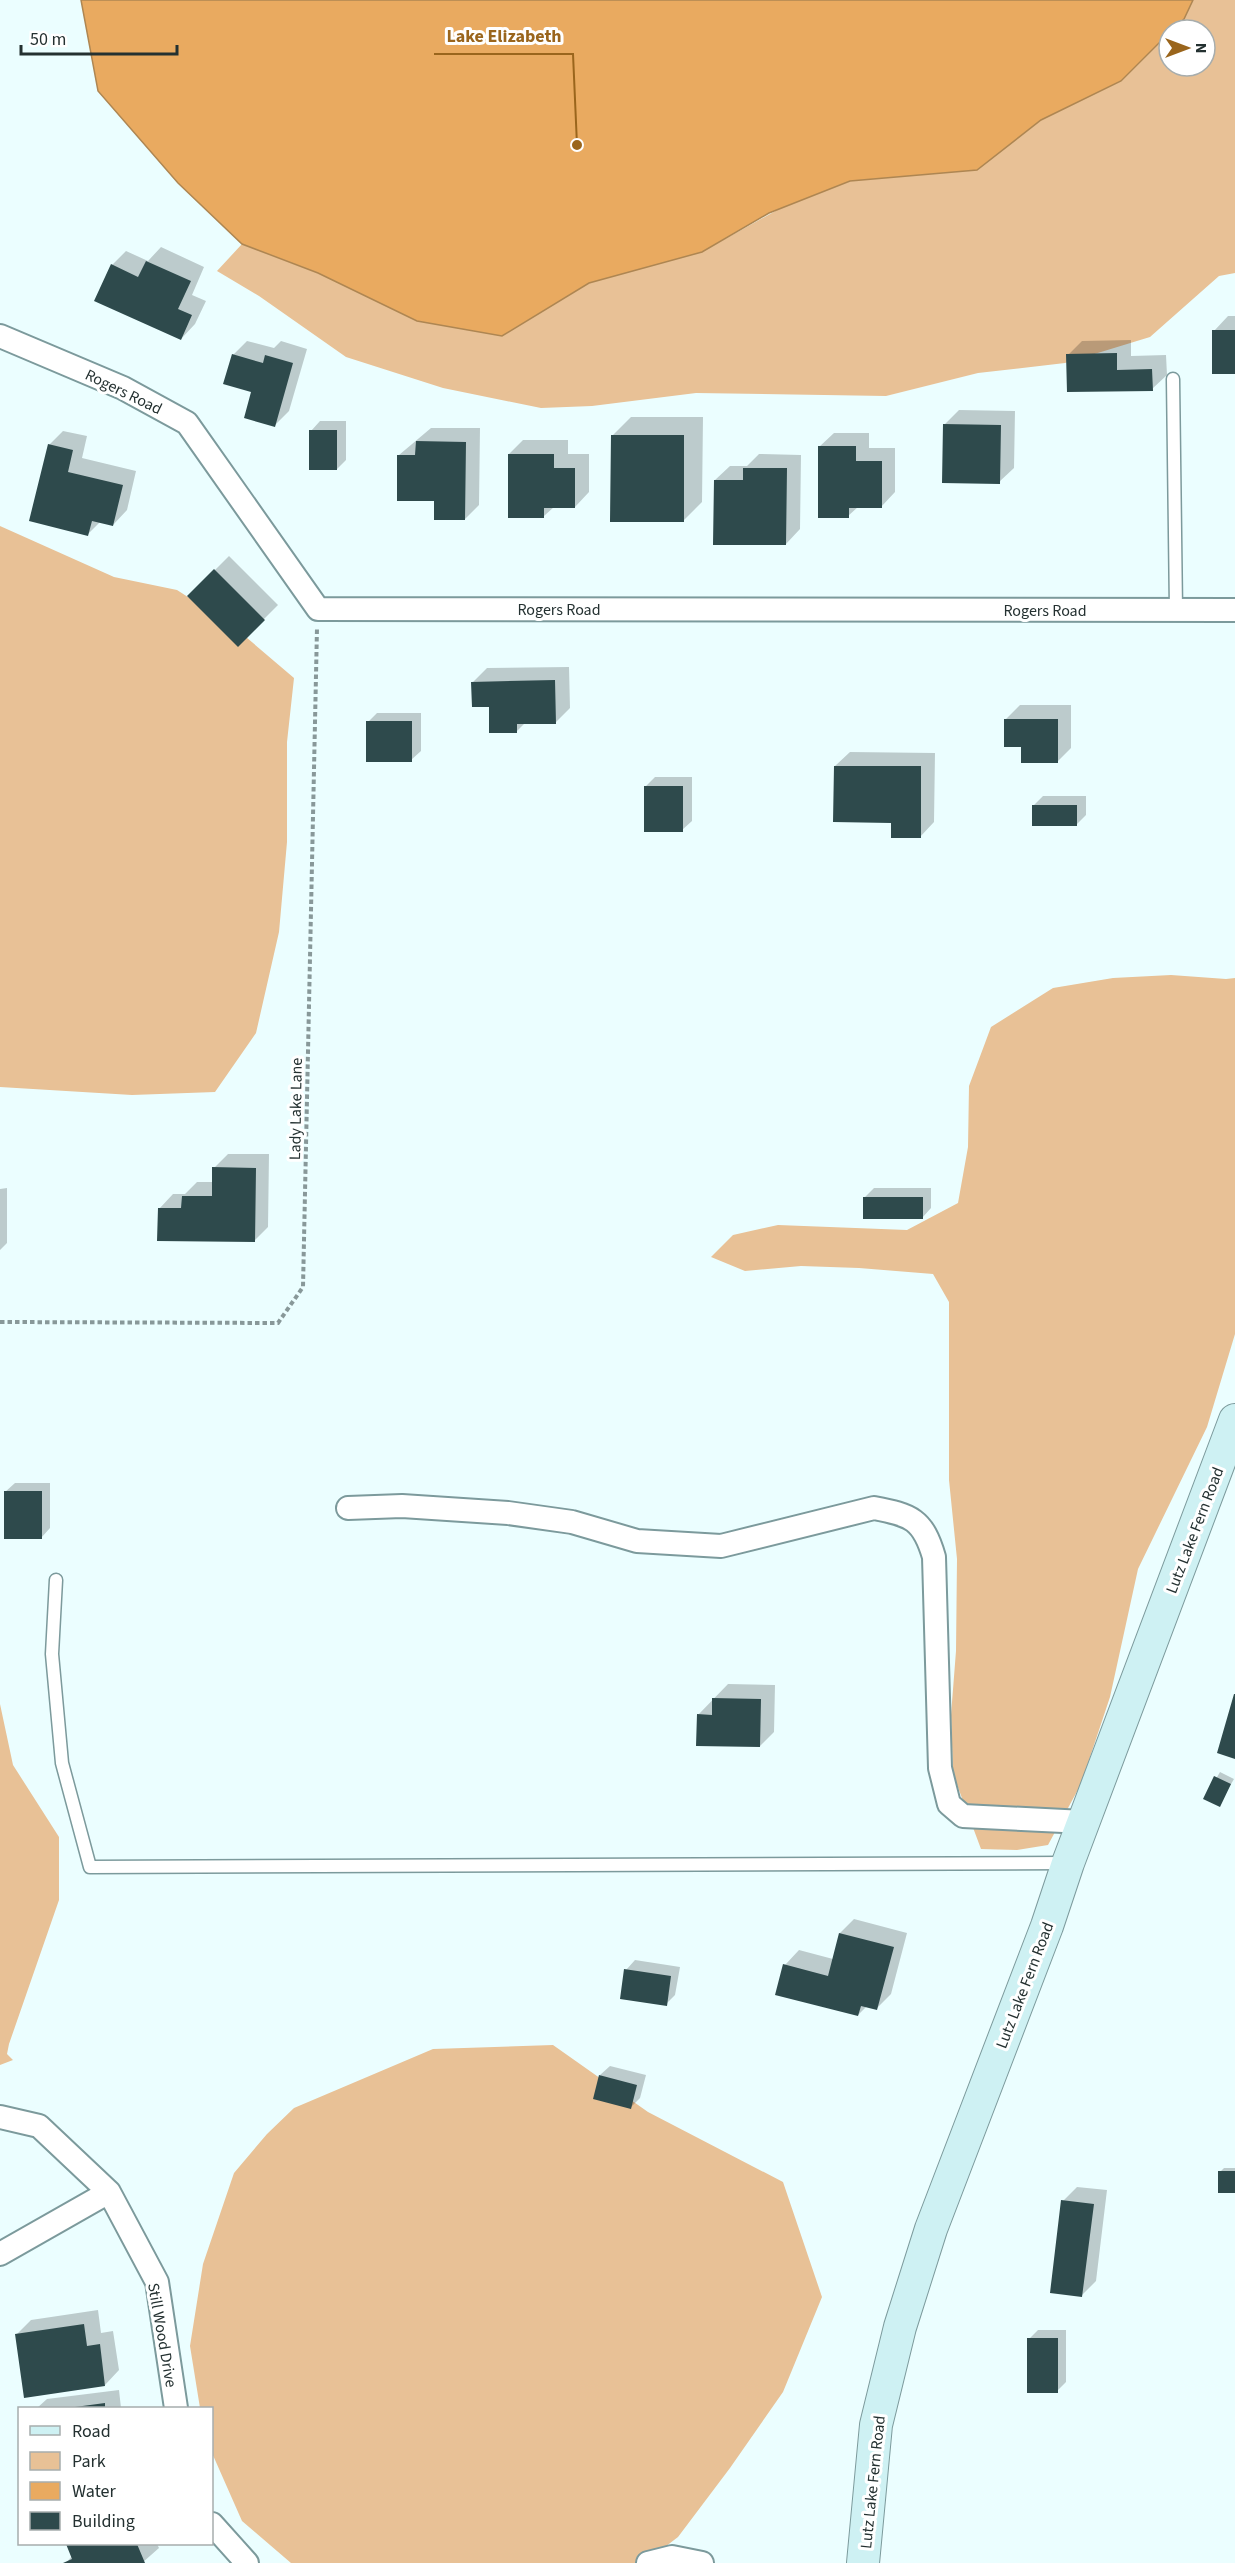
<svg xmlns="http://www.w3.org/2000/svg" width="1235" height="2563" viewBox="0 0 1235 2563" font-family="'Source Sans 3',sans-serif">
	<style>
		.green { fill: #e8c196 }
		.water { fill: #e9aa60; stroke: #ae8652; stroke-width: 1.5 }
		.shadow { fill: #0003 }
		.building { fill: #2e4a4c }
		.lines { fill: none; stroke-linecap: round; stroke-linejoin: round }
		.lane-casing { stroke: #7c9a9c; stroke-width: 15 }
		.street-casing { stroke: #7c9a9c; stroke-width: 26 }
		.secondary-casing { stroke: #7c9a9c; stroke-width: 34 }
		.path { stroke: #889899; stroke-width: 4; stroke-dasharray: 4.5 3; stroke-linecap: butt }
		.lane { stroke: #fff; stroke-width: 12 }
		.street { stroke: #fff; stroke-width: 22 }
		.secondary { stroke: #cef1f3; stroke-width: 32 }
		.labels { text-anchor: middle; stroke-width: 6; stroke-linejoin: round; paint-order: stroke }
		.street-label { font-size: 16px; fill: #243131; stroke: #fff }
		.leader { fill: none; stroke: #9a651c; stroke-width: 2 }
		.callout-dot { fill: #9a651c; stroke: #fff; stroke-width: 2 }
		.callout-label { font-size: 18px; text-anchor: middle; font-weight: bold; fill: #9a651c; stroke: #fff; stroke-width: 6; stroke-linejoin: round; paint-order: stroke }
	</style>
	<rect width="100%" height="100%" fill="#ebfeff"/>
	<path class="green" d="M1193,0H1235V273L1219,276L1150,337L1065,363L978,373L886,396L696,393L592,406L541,408L443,388L346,357L259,296L217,271L242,244L318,273L502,336L589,283L709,248L779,209L850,181L977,170L1041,120L1121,81L1169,33V66H1205V30H1172L1184,18Z
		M0,526L114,577L177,590L233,626L294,678L287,742V842L279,932L256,1033L215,1092L132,1095L0,1087Z
		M1171,975L1226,979L1235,978V1334L1207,1427L1138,1569L1110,1697L1081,1784L1048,1845L1017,1850L981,1849L953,1774L951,1715L956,1651L957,1559L949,1480V1302L933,1274L859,1268L801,1266L745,1271L711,1257L733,1235L778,1225L907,1230L958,1203L968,1147L969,1086L991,1027L1053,988L1113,978Z
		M0,1704L13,1765L59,1837V1900L9,2044L7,2054L13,2060L0,2065Z
		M553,2045L648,2112L783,2182L822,2297L783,2392L730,2468L678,2537L644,2563H291L242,2521L212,2453V2408H200L190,2346L203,2264L234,2173L267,2134L294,2108L433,2049Z"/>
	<path class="water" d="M81,0H1193L1184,19L1172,30H1169V33L1121,81L1041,120L977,170L850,181L769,213L702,252L589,283L502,336L417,321L318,273L242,244L178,183L98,91Z"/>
	<path class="shadow" d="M161,247L204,267L192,295L206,301L195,324L181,339L112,265L126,251L148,261Z
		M1228,316H1235V373L1214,331Z
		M1131,340V356L1166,355L1167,375L1152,389L1068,355L1082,341Z
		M247,341L274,348L281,341L307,349L289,411L275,425L233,355Z
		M959,410L1015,411L1014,468L999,482L945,424Z
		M631,417H703L702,502L683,521L612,436Z
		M320,421H346V460L337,469L311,431Z
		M431,428H480L479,505L465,519L435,500L399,455Z
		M63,431L87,436L82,458L136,471L127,510L113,525L100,522L88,534L49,445Z
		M834,433H869V448H895V492L881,507H858L848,516L819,447Z
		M523,440H568V454H589V492L575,507H554L544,516L509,454Z
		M759,454L801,455L800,529L786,544L715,480L730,466H747Z
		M229,556L278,605L238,645L189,596Z
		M569,667L570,708L556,722L525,723L517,731L490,705L473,682L487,668Z
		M1020,705H1071V748L1057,762L1022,745L1005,720Z
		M377,713H421V751L411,760L368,722Z
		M850,752L935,753L934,822L920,837L893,821L835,766Z
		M655,777H692V821L682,830L646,786Z
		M1043,796H1086V815L1077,824L1034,805Z
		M228,1154H269L268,1227L254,1241L159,1209L173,1194H185L197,1182H213L214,1168Z
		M7,1188V1243L0,1250V1189Z
		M874,1188H931V1208L922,1218L864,1198Z
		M15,1483H50V1528L41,1538L5,1492Z
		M728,1684L775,1685L774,1732L760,1746L698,1715Z
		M1220,1772L1234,1779L1219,1805L1205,1798Z
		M854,1919L907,1933L891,1994L877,2008L867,2006L858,2015L785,1965L799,1950L833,1959L840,1933Z
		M635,1960L680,1967L675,1995L666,2004L626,1970Z
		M610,2066L646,2075L640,2098L631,2107L600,2075Z
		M1224,2168H1235V2192L1220,2172Z
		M1077,2187L1107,2190L1096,2281L1082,2295L1063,2201Z
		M98,2310L101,2333L113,2331L119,2370L105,2385L17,2334L31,2320Z
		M1038,2330H1066V2382L1057,2391L1029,2339Z
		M119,2390L121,2408H37L47,2399Z
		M67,2544H157L159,2548L142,2563H66L72,2556Z"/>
	<path class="building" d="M146,261L191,281L178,309L192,315L181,340L94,301L111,264L138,277Z
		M1212,330H1235V374H1212Z
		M1117,353V370L1152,369L1153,391L1067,392L1066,354Z
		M232,354L263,363L265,355L293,363L275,427L244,418L251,392L223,384Z
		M943,424L1001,425L1000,484L942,483Z
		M309,430H337V470H309Z
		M611,435H684V522H610Z
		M416,441L466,442L465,520H434V501H397V455H415Z
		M48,444L73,450L68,472L123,485L113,526L92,521L88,536L29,521Z
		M818,446H856V461H882V508H849V518H818Z
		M508,454H554V468H575V508H544V518H508Z
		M743,468H787L786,545H713L714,480H743Z
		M214,569L265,620L238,647L187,596Z
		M555,680L556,724H517V733H489V707H472L471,682Z
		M1004,719H1058V763H1021V747H1004Z
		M366,721H412V762H366Z
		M834,766H921V838H891V823L833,822Z
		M644,786H683V832H644Z
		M1032,805H1077V826H1032Z
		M212,1167L256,1168L255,1242L157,1241L158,1208H181L182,1196H212Z
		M863,1197H923V1219H863Z
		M4,1491H42V1539H4Z
		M1234,1694H1235V1759L1217,1753Z
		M712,1698L761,1699L760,1747L696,1746L697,1714L712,1715Z
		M1214,1776L1231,1784L1220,1807L1203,1799Z
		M839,1933L894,1947L877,2010L861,2006L858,2016L775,1995L783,1964L828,1976Z
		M624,1969L671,1976L667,2006L620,1999Z
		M599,2075L637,2085L631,2109L593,2099Z
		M1218,2171H1235V2193H1218Z
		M1061,2200L1094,2204L1082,2297L1050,2293Z
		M84,2324L87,2346L100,2344L105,2386L24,2398L15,2334Z
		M1027,2338H1058V2393H1027Z
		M105,2403V2408H75V2407Z
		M66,2544H137L145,2563H63L72,2559Z"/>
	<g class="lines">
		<g class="lane-casing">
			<path id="lane" d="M1173,379L1176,610
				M56,1580L52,1654L62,1763L90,1867L1067,1863"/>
		</g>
		<g class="street-casing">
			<path id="street" d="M0,336L123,388L187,423L318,609L1235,610
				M348,1508L402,1506L508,1513L572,1522L637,1541L721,1546L874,1508C911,1515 923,1519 934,1557L940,1768L949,1804L963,1816L1084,1822
				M0,2117L39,2126L109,2192L157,2282L176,2408
				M0,2254L109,2192
				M212,2524L247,2563
				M648,2563L672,2557L702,2563"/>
		</g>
		<g class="secondary-casing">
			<path id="secondary" d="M863,2563L876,2425L900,2327L931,2229L1047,1926L1068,1863L1235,1420"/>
		</g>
		<path class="path" d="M0,1322L278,1323L303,1287L317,628"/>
		<use href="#lane" class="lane"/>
		<use href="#street" class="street"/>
		<use href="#secondary" class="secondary"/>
	</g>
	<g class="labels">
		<g class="street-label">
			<text transform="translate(124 391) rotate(26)" y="6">Rogers Road</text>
			<text x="559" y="615">Rogers Road</text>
			<text x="1045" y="616">Rogers Road</text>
			<text transform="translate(295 1109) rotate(-89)" y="6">Lady Lake Lane</text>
			<text transform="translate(1194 1530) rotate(-69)" y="6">Lutz Lake Fern Road</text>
			<text transform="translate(1024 1985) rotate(-69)" y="6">Lutz Lake Fern Road</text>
			<text transform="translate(163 2335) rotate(80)" y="6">Still Wood Drive</text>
			<text transform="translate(872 2482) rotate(-84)" y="6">Lutz Lake Fern Road</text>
		</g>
	</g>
	<path class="leader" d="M577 145L573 54H434"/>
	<circle class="callout-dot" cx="577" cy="145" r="6"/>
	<g class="callout-label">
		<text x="504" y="42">Lake Elizabeth</text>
	</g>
	<rect x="18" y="2407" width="195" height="138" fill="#ffffff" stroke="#a7adad" stroke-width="1.5"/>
	<rect x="30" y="2426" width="30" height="9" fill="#cef1f3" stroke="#a7adad" stroke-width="1.5"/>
	<text x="72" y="2437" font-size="18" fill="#243131">Road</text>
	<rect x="30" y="2452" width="30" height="18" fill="#e8c196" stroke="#a7adad" stroke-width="1.5"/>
	<text x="72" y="2467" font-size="18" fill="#243131">Park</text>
	<rect x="30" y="2482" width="30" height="18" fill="#e9aa60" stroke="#a7adad" stroke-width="1.5"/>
	<text x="72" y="2497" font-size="18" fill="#243131">Water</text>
	<rect x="30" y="2512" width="30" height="18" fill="#2e4a4c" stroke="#a7adad" stroke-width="1.5"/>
	<text x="72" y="2527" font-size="18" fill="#243131">Building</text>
	<g transform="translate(1187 48) rotate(90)"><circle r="28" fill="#ffffff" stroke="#a7adad" stroke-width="1.5"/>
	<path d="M0-4.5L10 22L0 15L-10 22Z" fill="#9a651c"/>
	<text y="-9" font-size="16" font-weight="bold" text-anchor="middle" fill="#243131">N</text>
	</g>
	<path d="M21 45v9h156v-9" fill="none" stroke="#243131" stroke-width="3"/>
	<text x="30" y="45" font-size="18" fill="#243131" stroke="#ffffff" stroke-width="4.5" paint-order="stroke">50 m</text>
</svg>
